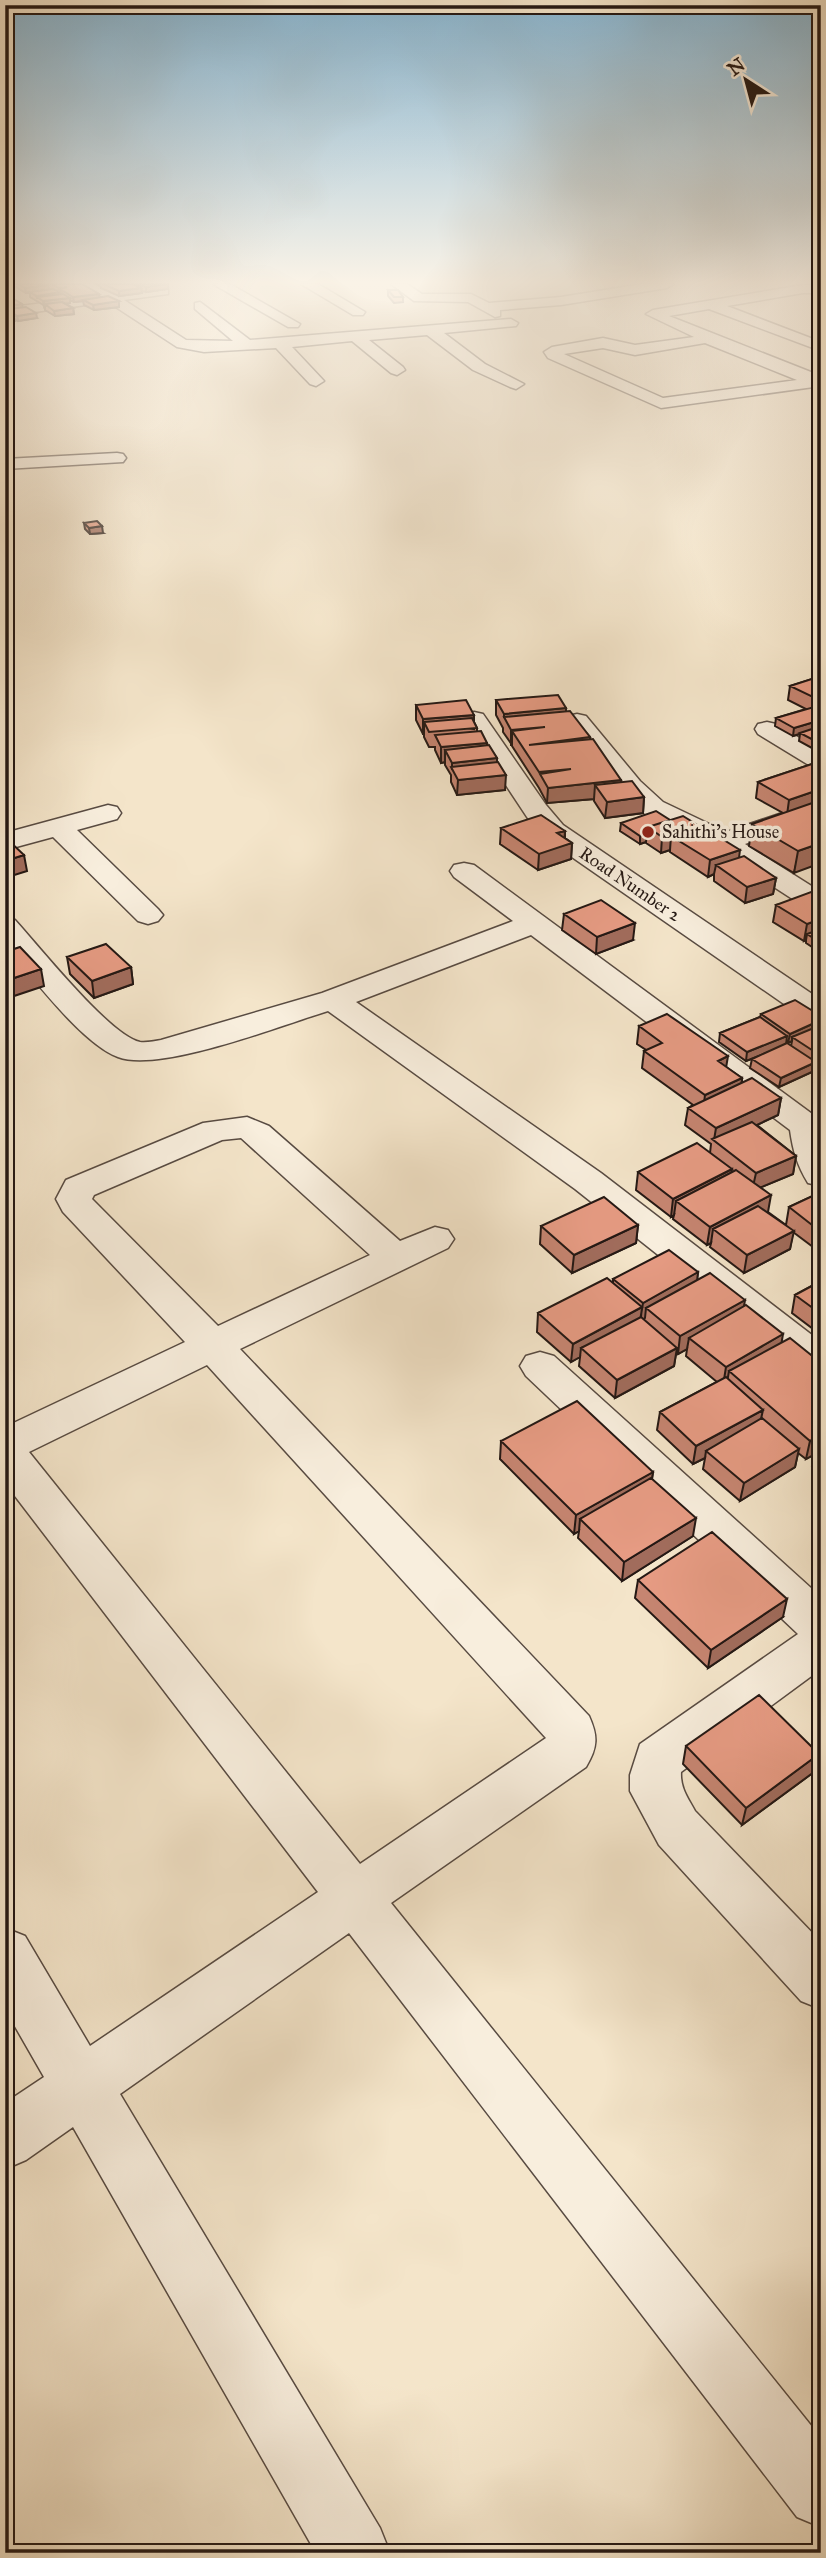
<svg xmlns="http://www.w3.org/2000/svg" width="826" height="2558" viewBox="0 0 826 2558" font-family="'IM FELL Great Primer',serif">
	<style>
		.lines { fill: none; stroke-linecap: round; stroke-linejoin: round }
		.street-casing { stroke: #584b42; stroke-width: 3 }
		.street { fill: #f8eedd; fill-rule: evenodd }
		.wall { fill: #c68571; stroke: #241814; stroke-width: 2; fill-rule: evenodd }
		.shaded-wall { fill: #a16c5c; stroke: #241814; stroke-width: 2 }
		.building { fill: #e69b83; stroke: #241814; stroke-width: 2 }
		.poi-dot { fill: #8f2418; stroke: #f8eedd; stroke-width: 2.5 }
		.labels { text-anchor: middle; stroke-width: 7; stroke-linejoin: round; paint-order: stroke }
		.far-poi-label { font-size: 18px; fill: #241814; stroke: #f8eedd; text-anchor: start }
		.far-street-label { font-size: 18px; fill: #241814; stroke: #f8eedd }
	</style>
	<rect width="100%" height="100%" fill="#f4e5ca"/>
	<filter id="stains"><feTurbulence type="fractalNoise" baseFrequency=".00286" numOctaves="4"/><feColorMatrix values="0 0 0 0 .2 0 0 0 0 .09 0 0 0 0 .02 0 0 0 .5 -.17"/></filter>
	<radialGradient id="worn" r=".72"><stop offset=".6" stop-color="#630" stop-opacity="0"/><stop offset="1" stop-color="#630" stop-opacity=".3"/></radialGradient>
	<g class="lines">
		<g class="street-casing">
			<path id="street" d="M82,284H98L113,293L168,288V294L124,300L186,340L233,341L195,309V303L200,302L250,340L511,319L518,323L516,326L444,333L485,364L524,384L516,389L510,387L473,370L427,335L369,340L403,367L405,370L397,375L391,373L352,341L292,347L324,381L316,386L310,384L276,348L204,352L177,347L108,302L5,316V308L97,296Z
				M213,284H230L300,324L298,327H288Z
				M301,284H318L365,312L363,315H353Z
				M391,284H407L422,294H471L489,303L561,297L642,284H674L667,288L561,305L500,310V316L495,317L468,302L414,301Z
				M803,285H821V293H803L727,306L821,342V351L709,309L669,316L821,376V386L661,408L548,358L544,352L552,347L603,338L635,345L694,337L646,314L653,310ZM705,343L797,380L663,398L564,354L603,348L635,355Z
				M117,453L123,454L126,458L123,462L5,469V459Z
				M474,712L483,714L546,805L563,825L821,1000V1025L810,1022L543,837L527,817L462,719L465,714Z
				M577,714L586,716L640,781L663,802L726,832L821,800V817L745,844L821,892V914L811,911L714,848L645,814L622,793L565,721L568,716Z
				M767,722L776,724L821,751V770L812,767L758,734L755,729L758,724Z
				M108,805L117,807L121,813L117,819L77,830L158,909L163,915L158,921L148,924L138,921L53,837L5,850V833Z
				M464,863L474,865L819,1119L821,1186L808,1183C797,1165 793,1151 790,1130L531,935L356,1002L601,1173L821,1342V1377L807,1373L575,1189L328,1011C282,1025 160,1073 118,1057C82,1044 31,975 5,945V917L15,920C38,945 110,1036 140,1042C146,1043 155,1041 161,1040L322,993L513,921L454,877L450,871L454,865Z
				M247,1117L269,1126L400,1241L435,1227L448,1230L454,1239L448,1248L240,1349L589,1716C598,1736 598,1747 586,1767L391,1903L821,2438V2527L797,2517L349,1933L120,2094L380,2528L390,2553H316L73,2127L26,2160L5,2169V2103L44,2077L5,2009V1928L25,1936L90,2046L318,1892L5,1483V1427L185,1342L63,1212L56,1199L66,1180L203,1123ZM241,1138L370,1255L218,1326L92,1199L94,1195L222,1140ZM207,1365L546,1738L360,1864L29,1452Z
				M540,1352L554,1356L821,1597V1669L681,1772C680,1788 688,1798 695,1811L821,1942V2009L801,2001L659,1845L630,1791V1775L640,1744L798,1634L526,1376L520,1366L526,1356Z"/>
		</g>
		<use href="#street" class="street"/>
	</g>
	<path class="wall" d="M11,284H81L99,294V297L119,301V307L94,310L84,305L83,301L74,302L70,300V303L65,304L73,308L74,314L55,316L45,310V306L30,297V293H26Z
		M96,284H168V289L146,292L142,291V293L119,296L101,288V287Z
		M388,290L403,297V302L394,303L388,296Z
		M5,294L22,304V307L37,318L18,321L14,319L15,321L5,323Z
		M84,523L103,533L90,534L85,529Z
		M821,676V753L799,741L800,734L793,736L775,726L776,718L806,709L788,700L790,686Z
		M496,700L566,708V711L590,737V739L621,783L644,797L643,813L605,818L594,801V799L547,803L539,788L512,746V745L503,732V728L496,715Z
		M416,705L474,722L477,728V731L497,758V762L505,790L457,795L451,782V775L445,765V762L441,763L435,750V747H429L424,737V734H423L416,720Z
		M821,761L794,873L749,846L752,824L783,813L756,798L758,782Z
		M670,820L699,826L698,827L739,858L776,878L773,894L745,903L714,881V874L708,877L670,852V850L661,853L646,843V842L640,844L620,831L621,823Z
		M501,828L565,831V838L572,843L571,859L538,870L500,844Z
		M821,898V953L806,943V940L804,941L773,922L776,905Z
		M564,914L633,940L596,954L562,930Z
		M67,957L131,967L133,984L94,998L70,974Z
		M761,1014L821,1016V1062L817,1064L816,1063L814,1071L779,1087L750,1068L752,1059L761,1055L746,1061L719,1042L720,1033L760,1017ZM786,1041L788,1043L792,1041L791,1046L786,1044Z
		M639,1026L726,1067L742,1078V1083L781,1098L778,1115L757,1125L796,1156L793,1174L761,1187L768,1212L786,1225L789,1207L821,1192V1253L793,1232L790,1249L744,1273L710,1247L711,1243L707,1245L673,1219L674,1215L671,1217L636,1190L638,1172L710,1153L711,1144L685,1125L688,1108L693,1105L642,1068L644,1051L646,1050L637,1044Z
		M638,1225L636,1243L572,1273L540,1244L541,1226Z
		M698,1272L697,1280L744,1307L782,1343L821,1363V1473L812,1466L815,1454L806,1459L798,1453L795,1467L740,1501L703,1469L705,1458L693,1464L657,1430L660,1412L717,1382L686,1356L687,1349L678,1354L676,1353L674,1366L615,1398L579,1366L580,1357L571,1362L537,1332L538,1313L613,1283V1279Z
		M821,1281V1335L792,1313L795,1295Z
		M501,1441L653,1472L652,1479L693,1536L622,1581L578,1538L579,1531L574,1534L500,1459Z
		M638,1580L783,1617L708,1668L635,1598Z
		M686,1746L814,1772L742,1825L683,1764Z"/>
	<path class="shaded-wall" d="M168,284V289L146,292V287Z
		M48,285L49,290L26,293L25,288Z
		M67,287L60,289L61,298H37V296L59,292V288Z
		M141,288L142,293L119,296V291Z
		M99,294L100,299L83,300V301L74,302L73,297Z
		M70,298V303L47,306L45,304V306L44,307L43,301Z
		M119,301V307L94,310L93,305Z
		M22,304L23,309H8V311H5V306Z
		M73,308L74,314L55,316L54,311Z
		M36,313L37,318L18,321L17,316Z
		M14,316L15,321L5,323V317Z
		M102,526L103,533L90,534L89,528Z
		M821,697V707L819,706L818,712L814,713L817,699Z
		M566,708V723L504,717V714Z
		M474,715V729L424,722V734H423V719Z
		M821,720V727L793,736L794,728Z
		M545,727L512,731V745H511V730Z
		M487,743V758L445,750V762L441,763V747Z
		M497,758V774L452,769V763Z
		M506,775L505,790L457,795L458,780Z
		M621,780L620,796L595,785L594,799L547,803L548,788Z
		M821,789V803L787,815L789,800Z
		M644,797L643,813L605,818L607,802Z
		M699,826L697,842L671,836L670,850L661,853L662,837Z
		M565,831L564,845L572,843L571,859L538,870L539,854L557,833Z
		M647,833L646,842L640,844V836Z
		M821,843V863L794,873L798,851Z
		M740,850L738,866L716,865L714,874L708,877L710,860Z
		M24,855L27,871L5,878V861Z
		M776,878L773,894L745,903L747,887Z
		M821,919V935L807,934L806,940L804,941L807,924Z
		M635,923L633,940L596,954L597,937Z
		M131,967L133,984L94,998L92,981Z
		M41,969L44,986L5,999V981Z
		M821,1020V1029L792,1037V1041L788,1043L790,1034Z
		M787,1036L786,1045L746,1061L747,1052Z
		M821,1053V1062L817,1064L818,1054Z
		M728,1056L725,1074L718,1061Z
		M816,1062L814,1071L779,1087L781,1078Z
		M742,1078L740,1096L703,1112L705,1095Z
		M781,1098L778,1115L718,1143L714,1140L716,1128Z
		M796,1156L793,1174L752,1191L756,1173Z
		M732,1169L729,1186L676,1201L674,1215L671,1217L673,1199Z
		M771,1195L768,1212L713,1229L711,1243L707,1245L710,1227Z
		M638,1225L636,1243L572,1273L574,1255Z
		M794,1231L790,1249L744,1273L747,1255Z
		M698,1272L696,1291L646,1308L645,1318L640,1321L643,1303Z
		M745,1300L742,1318L689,1338L687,1349L678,1354L680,1336Z
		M642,1307L640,1326L581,1348L580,1357L571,1362L573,1344Z
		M783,1334L780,1352L729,1371L727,1383L723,1386L726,1367Z
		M677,1348L674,1366L615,1398L617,1380Z
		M763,1410L759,1428L706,1451L705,1458L693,1464L696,1446Z
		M821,1435V1450L817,1448L815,1454L806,1459L810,1441Z
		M799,1449L795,1467L740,1501L744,1483Z
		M653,1472L650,1491L580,1519L579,1531L574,1534L576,1515Z
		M696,1518L693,1536L622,1581L624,1562Z
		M787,1599L783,1617L708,1668L711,1650Z
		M819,1754L814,1772L742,1825L746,1808Z"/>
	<path class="building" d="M18,284H47L48,285L25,288Z
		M51,284H82L99,294L73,297L60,289L67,287L59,288Z
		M103,284H133L141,288L119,291Z
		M136,284H168L146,287Z
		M53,289L60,292L37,296L29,292Z
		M388,290H398L403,297H394Z
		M5,294L22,304L5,306Z
		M63,294L70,298L43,301L37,297Z
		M108,296L119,301L93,305L83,300Z
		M62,302L73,308L54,311L45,304Z
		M26,307L36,313L17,316L8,309Z
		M5,311L14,316L5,317Z
		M97,521L102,526L89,528L84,523Z
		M821,676V697L817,699L790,686Z
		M558,695L566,708L504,714L496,700Z
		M466,700L474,715L423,719L416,705Z
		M814,707L821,710V720L794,728L776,718Z
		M570,711L590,737L529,745L593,739L621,780L548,788L540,774L571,769L539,772L512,731L545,727L511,730L504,717Z
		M472,718L477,728L429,732L424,722Z
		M821,726V744L800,733Z
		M481,731L487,743L441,747L435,735Z
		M489,745L497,758L452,763L445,750Z
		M821,761V789L789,800L758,782Z
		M498,762L506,775L458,780L451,767Z
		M632,781L644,797L607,802L595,785Z
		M821,800V843L798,851L752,824Z
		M656,811L670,820L648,827L647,833L640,836L621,823Z
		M541,815L565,831L557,833L572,843L539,854L501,828Z
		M683,816L699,826L662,837L648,827Z
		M701,826L740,850L710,860L671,836Z
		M5,837L24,855L5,861Z
		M744,856L776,878L747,887L716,865Z
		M811,892L821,898V919L807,924L776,905Z
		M601,900L635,923L597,937L564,914Z
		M821,929V943L807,934Z
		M106,944L131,967L92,981L67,957Z
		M20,947L41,969L5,981V952Z
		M795,1000L821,1016V1020L790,1034L761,1014Z
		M667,1014L728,1056L718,1061L742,1078L705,1095L644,1051L662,1043L639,1026Z
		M760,1017L787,1036L747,1052L720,1033Z
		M821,1025V1053L818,1054L792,1037Z
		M787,1043L816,1062L781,1078L752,1059Z
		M752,1078L781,1098L716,1128L688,1108Z
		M752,1122L796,1156L756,1173L712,1139Z
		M697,1143L732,1169L673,1199L638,1172Z
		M736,1170L771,1195L710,1227L676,1201Z
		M821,1192V1232L789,1207Z
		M604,1197L638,1225L574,1255L541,1226Z
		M758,1206L794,1231L747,1255L713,1229Z
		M669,1250L698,1272L643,1303L613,1279Z
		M710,1273L745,1300L680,1336L646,1308Z
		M607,1278L642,1307L573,1344L538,1313Z
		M821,1281V1314L795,1295Z
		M746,1305L783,1334L726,1367L689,1338Z
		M641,1317L677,1348L617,1380L581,1348Z
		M790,1338L821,1363V1435L810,1441L729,1371Z
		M726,1377L763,1410L696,1446L660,1412Z
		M577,1401L653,1472L576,1515L501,1441Z
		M762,1418L799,1449L744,1483L706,1451Z
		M651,1478L696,1518L624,1562L580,1519Z
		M712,1532L787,1599L711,1650L638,1580Z
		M759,1695L819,1754L746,1808L686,1746Z"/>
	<linearGradient id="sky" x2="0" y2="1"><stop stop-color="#89b8d5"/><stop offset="0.44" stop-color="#faf3e7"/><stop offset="1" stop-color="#faf3e7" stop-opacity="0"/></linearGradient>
	<rect width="826" height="642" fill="url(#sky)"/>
	<circle class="poi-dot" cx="648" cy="832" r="7"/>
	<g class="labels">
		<g class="far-poi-label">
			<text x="662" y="838">Sahithi's House</text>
		</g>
		<g class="far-street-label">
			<text transform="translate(630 884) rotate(34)" y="6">Road Number 2</text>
		</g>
	</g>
	<rect width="826" height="2558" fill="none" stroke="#f4e5ca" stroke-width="28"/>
	<rect x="7" y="7" width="812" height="2544" fill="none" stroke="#241814" stroke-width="3.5"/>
	<rect x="14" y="14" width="798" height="2530" fill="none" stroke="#241814" stroke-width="2"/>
	<g transform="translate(746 80) rotate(324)" stroke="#f8eedd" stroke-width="5" paint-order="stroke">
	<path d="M0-5L12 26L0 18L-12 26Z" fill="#241814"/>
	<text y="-10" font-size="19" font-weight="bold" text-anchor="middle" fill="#241814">N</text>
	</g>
	<rect width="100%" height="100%" filter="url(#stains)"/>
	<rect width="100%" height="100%" fill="url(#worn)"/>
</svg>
